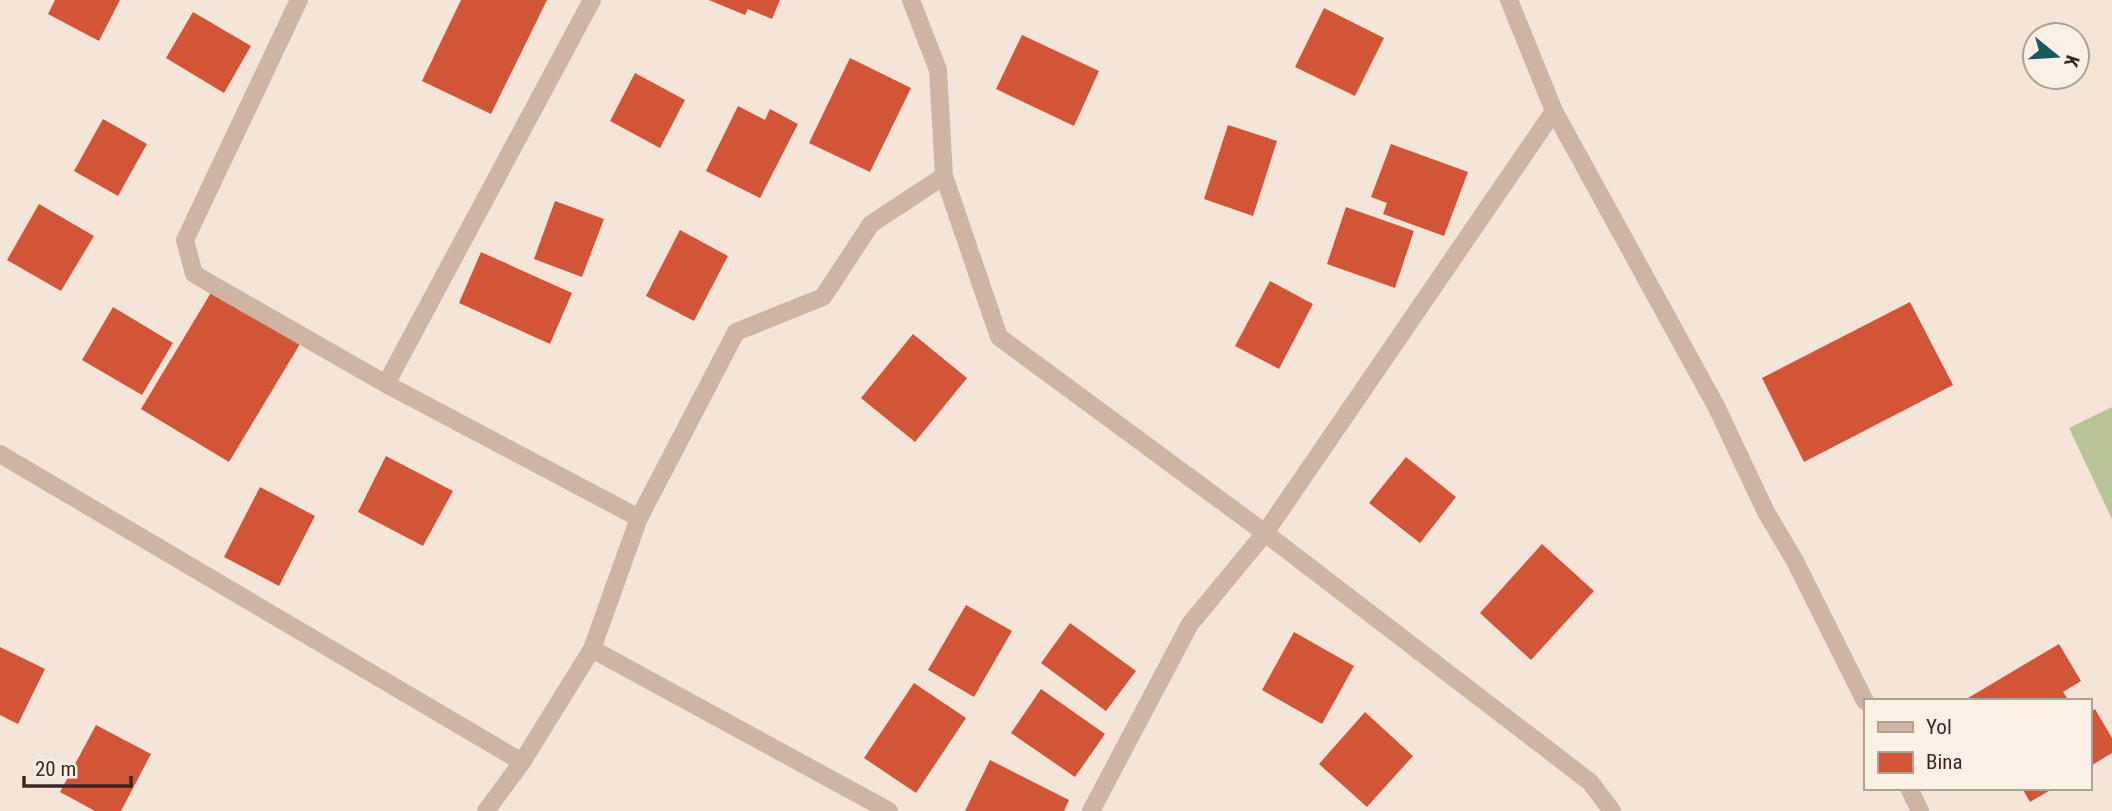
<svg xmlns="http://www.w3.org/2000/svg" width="2112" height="811" viewBox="0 0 2112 811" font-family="'Roboto Condensed',sans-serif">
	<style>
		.green { fill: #b7c497 }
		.building { fill: #d25538 }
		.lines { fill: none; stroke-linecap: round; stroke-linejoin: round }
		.minor { stroke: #cdb4a3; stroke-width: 18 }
	</style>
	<rect width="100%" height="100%" fill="#f4e5d8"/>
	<path class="green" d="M2112,407V519L2069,428Z"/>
	<path class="building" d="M55,0H120L99,41L48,14Z
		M461,0H547L491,114L422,81Z
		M709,0H780L772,19L748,9L745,15Z
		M1324,8L1384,38L1355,96L1295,67Z
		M193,12L251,46L224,93L166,58Z
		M1022,35L1099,71L1074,126L996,89Z
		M850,58L911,88L870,172L809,143Z
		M635,73L685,100L660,148L610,121Z
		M738,106L765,120L770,109L798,124L760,198L706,171Z
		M103,119L147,144L118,196L74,171Z
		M1228,125L1277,141L1253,216L1204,199Z
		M1391,144L1468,172L1444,236L1383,214L1387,203L1371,197Z
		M555,201L604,219L582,277L534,259Z
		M39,204L94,236L61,291L7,260Z
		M1346,207L1414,231L1395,288L1327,264Z
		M680,230L728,256L694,321L646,296Z
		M481,252L572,293L550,344L459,303Z
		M1270,281L1313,304L1279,369L1235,346Z
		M212,291L300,344L229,462L141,409Z
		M1910,302L1953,385L1804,462L1762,378Z
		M113,307L173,343L142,395L82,360Z
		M913,334L967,378L915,442L861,398Z
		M386,456L453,491L423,546L358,512Z
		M1406,457L1456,497L1420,543L1369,503Z
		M260,487L315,516L279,586L224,557Z
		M1542,544L1594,591L1531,660L1480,613Z
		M966,605L1012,631L974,697L928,670Z
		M1070,623L1136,671L1106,711L1041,663Z
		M1294,632L1354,666L1322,724L1262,690Z
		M2059,644L2081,681L2063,692L2069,701H1969L1968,698Z
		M0,647L45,669L18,724L0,715Z
		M914,683L966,718L916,793L864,758Z
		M1041,689L1105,734L1075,777L1011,733Z
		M2095,709L2112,738V753L2089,767V713Z
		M1365,712L1413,756L1367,807L1319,764Z
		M96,725L151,754L121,811H95L60,792Z
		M990,760L1069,800L1064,811H965Z
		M2022,788H2054L2030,802Z"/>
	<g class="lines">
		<path class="minor" d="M299,0L185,240L194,274L386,384L639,518
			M911,0L938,70L944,176L999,337L1265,533L1590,782L1612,811
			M1509,0L1554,111L1716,406L1766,512L1795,561L1865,701
			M386,384L592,0
			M0,454L522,762
			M592,649L889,811
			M1909,788L1920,811
			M486,811L522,762L592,649L639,518L736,332L823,297L871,224L944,176
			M1091,811L1190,624L1265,533L1554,111"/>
	</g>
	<rect x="1864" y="699" width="228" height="91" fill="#fbf0e5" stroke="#ada199" stroke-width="2"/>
	<rect x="1878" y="722" width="35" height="10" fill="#cdb4a3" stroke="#ada199" stroke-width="2"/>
	<text x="1926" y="734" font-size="21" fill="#372a26">Yol</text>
	<rect x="1878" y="752" width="35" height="21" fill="#d25538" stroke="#ada199" stroke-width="2"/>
	<text x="1926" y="769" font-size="21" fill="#372a26">Bina</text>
	<g transform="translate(2056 56) rotate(108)"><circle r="33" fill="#fbf0e5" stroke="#ada199" stroke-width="2"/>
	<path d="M0-5L12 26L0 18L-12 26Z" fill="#175b5c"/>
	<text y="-10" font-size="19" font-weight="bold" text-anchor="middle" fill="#372a26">K</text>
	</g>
	<path d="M24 776v10h107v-10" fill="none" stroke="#372a26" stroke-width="3.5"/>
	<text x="35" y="776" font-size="21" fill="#372a26" stroke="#fbf0e5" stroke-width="5" paint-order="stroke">20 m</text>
</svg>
